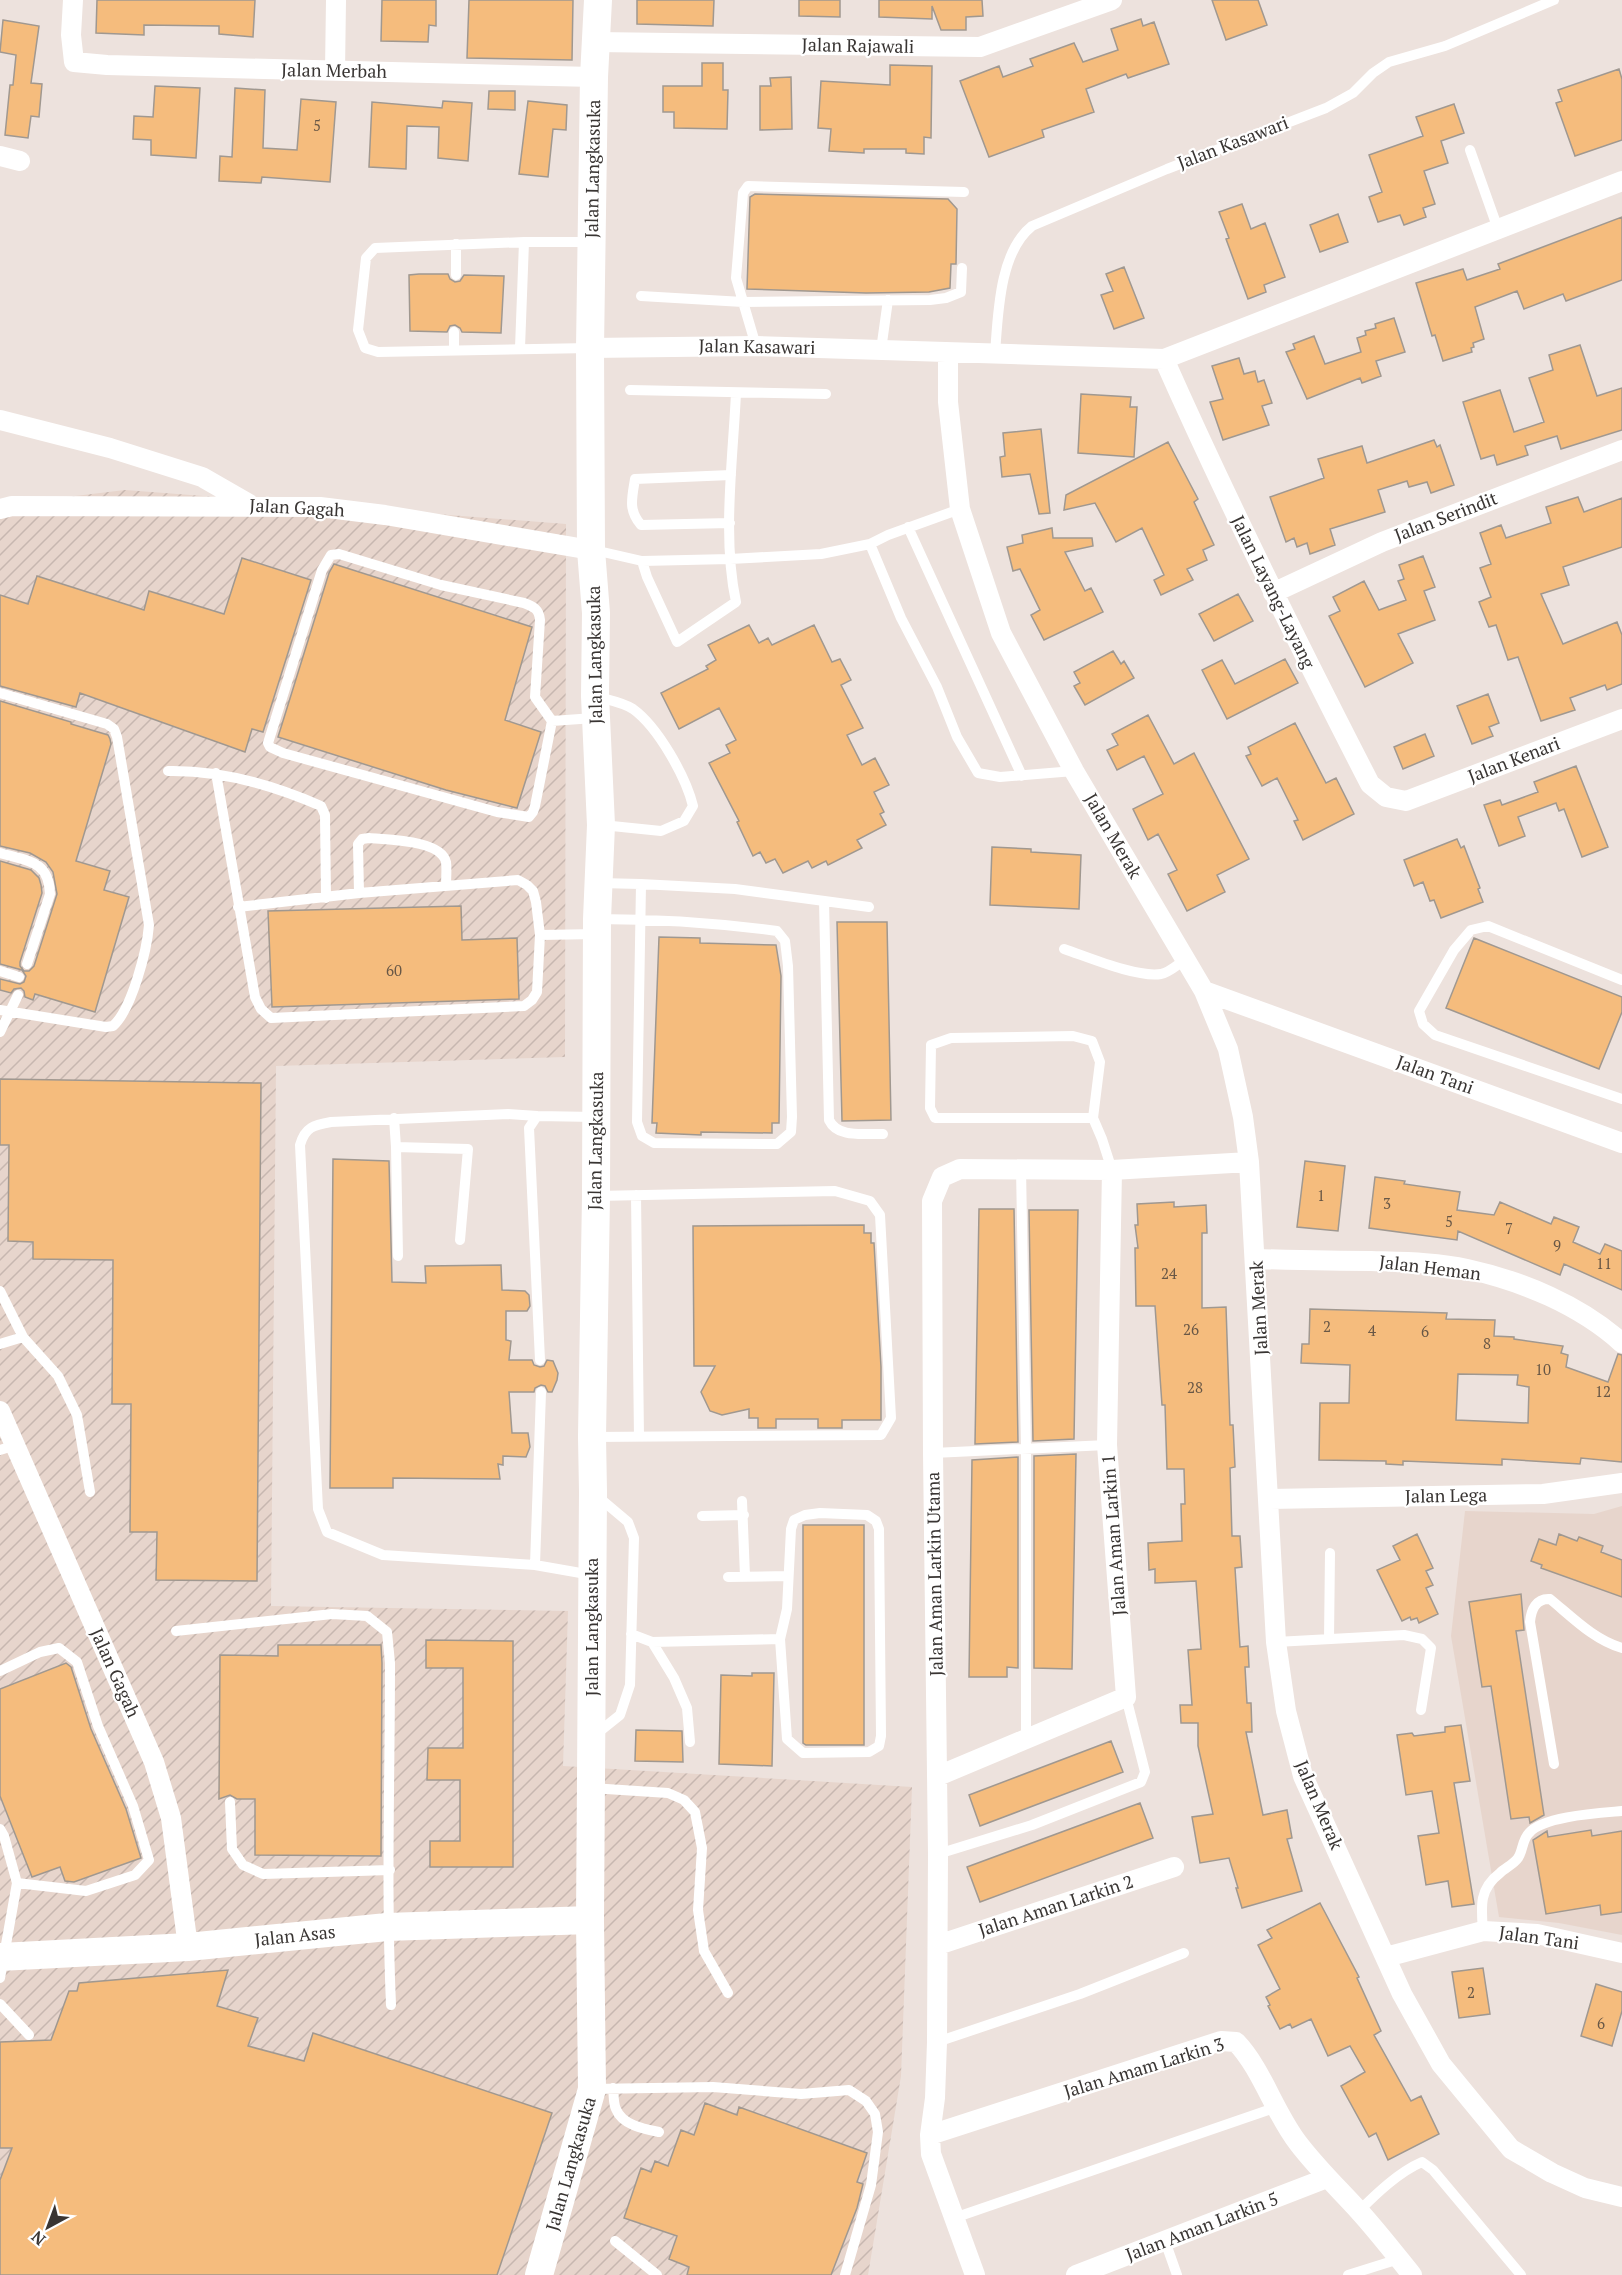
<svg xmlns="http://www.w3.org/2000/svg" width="1622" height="2275" viewBox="0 0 1622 2275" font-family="'PT Serif',serif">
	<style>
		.built { fill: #e7d5cc }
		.industrial { fill: url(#industrial-furrows) }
		.building { fill: #f5bc7d; stroke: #a09890; stroke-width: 1.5; fill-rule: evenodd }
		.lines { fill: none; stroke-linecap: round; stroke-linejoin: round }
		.lane { stroke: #fff; stroke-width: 10 }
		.street { stroke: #fff; stroke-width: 20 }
		.secondary { stroke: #fff; stroke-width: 28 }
		.labels { text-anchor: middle; stroke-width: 4.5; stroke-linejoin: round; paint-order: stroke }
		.number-label { font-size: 15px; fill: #685746 }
		.street-label { font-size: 18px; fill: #393533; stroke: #fff }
	</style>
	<defs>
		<pattern id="industrial-furrows" width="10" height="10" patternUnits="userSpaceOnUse" patternTransform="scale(1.5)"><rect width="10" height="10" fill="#e7d5cc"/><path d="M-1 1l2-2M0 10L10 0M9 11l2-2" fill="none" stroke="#c7b7b0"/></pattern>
	</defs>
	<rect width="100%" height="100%" fill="#ede2dd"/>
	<path class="built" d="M1622,1506V1935L1559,1923L1499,1917L1451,1636L1465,1511L1594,1514Z"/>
	<path class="industrial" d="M125,490L566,524L565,1057L276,1066L271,1606L568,1611L563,1766L912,1787L901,2076L868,2275H0V505Z"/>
	<path class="building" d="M97,0H255L253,37L219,34V26L144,25V35L96,33Z
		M382,0H436V26L429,25L428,42L381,41Z
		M469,0H573L572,60L467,58Z
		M637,0H714L713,26L637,24Z
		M799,0H840V17L799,16Z
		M879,0H982L983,16L966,17V30H941L932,6V19L879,17Z
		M1212,0H1258L1267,25L1226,40Z
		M1141,19L1143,26L1154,22L1169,64L1128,78L1126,74L1086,89L1094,112L1042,130L1044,137L989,157L960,81L999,66L1003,77L1033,66L1030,59L1074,43L1083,62L1118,50L1111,29Z
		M3,20L39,26L31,83L42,84L39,117L31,116L28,138L5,135L10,85H13L16,55L0,52Z
		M702,63H723V90H728L727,129L674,128V112H663V86H702Z
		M890,65L932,66L931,138L924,137V154L906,153V149H864V153L829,151L831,129L818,128L821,81L890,85Z
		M1619,69L1622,79V140L1575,156L1556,103L1562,101L1558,90Z
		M791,77L792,129L760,130V86H771L770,78Z
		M155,86L200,88L196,158L151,155V140L133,139L134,116L153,117Z
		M235,88L265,90L263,148L297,150L301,99L336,102L330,182L262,177L261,183L219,181L220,156L232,157Z
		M489,91H515V110L488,109Z
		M443,101L472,103L468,161L438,158L439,127L407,126L406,169L369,167L372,102L442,108Z
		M528,101L567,105L566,130L553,129L548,177L519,174Z
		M1454,104L1464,133L1441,141L1448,163L1424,171L1435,204L1423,208L1426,217L1404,225L1400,215L1378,222L1369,197L1382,192L1369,155L1423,136L1416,117Z
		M755,194L948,199L957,209L956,264H951L950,288L929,292L866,293L747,289L750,197Z
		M1242,204L1251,229L1265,223L1285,277L1264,285L1266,292L1248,299L1226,239L1229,238L1219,212Z
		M1338,214L1348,242L1320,252L1310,225Z
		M1622,217V280L1566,301L1563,294L1524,309L1517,291L1475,307L1484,339L1473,343L1474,347L1471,348L1472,352L1443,361L1435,335L1432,336L1416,283L1463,269L1467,280L1500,269L1498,264Z
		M1124,267L1144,318L1114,329L1101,295L1113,291L1106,274Z
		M419,274H448L450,279L455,282L460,281L464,275L504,276L501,333L462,332L460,328L455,325L450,326L447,332L410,331L409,275Z
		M1394,318L1405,352L1376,361L1381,376L1362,383L1360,378L1307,399L1286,352L1295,349L1293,344L1314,336L1325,364L1361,352L1357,338L1366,335L1365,331L1376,328L1375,324Z
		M1580,345L1597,396L1622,388V430L1561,449L1557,436L1525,446L1528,455L1497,465L1494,455L1481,459L1463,402L1500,390L1514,432L1544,422L1529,378L1553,370L1549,355Z
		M1239,358L1244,374L1255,371L1258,382L1264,380L1272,403L1262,406L1269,425L1223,440L1210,402L1223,399L1212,366Z
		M1081,394L1131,397L1130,407H1137L1134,457L1078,453Z
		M1041,429L1050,513L1039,514L1030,474L1002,477L1000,457L1005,456L1003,433Z
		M1434,440L1437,447L1440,445L1454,485L1431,493L1427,482L1409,487L1407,481L1378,490L1385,512L1330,529L1335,545L1310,554L1307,543L1297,547L1294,538L1286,542L1270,497L1324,478L1318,459L1362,446L1367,463Z
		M1168,442L1198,499L1194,502L1214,545L1203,550L1207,560L1187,569L1193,580L1161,595L1154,580L1164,575L1142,528L1116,542L1095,503L1064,510L1066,495Z
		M1578,497L1584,512L1622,498V547L1563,567L1569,585L1541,594L1563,644L1617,622L1622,635V684L1607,690L1605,685L1570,698L1575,710L1541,721L1518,657L1508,660L1496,625L1489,627L1479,602L1491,597L1480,568L1491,564L1480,533L1501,525L1506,538L1551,523L1546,507Z
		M1052,528L1053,538H1092L1093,546L1065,552L1085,591L1091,588L1103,612L1044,640L1031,615L1040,610L1020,569L1013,571L1007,547L1023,543L1022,535Z
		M1423,556L1435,587L1424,591L1435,620L1398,634L1413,663L1365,687L1329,616L1340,611L1333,597L1364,581L1379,610L1406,600L1398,581L1404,579L1399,565Z
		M242,558L311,580L263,732L252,729L245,752L80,693L76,707L0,686V595L28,604L37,576L144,610L149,591L224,614Z
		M334,564L532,627L505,720L541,732L517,808L446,790L278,737L329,573Z
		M1238,594L1253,621L1214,641L1199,614Z
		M749,625L759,643L768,638L772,645L814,625L832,662L840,659L851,680L841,685L863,728L847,735L862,765L875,758L889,785L874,792L884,812L880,814L886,825L857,840L862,848L828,865L826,861L812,868L808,861L783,873L775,859L766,863L760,852L753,856L737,822L739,821L709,763L730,753L726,745L736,740L719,708L679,729L661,693L708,669L706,666L716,660L708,645Z
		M1113,651L1121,664L1124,661L1134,678L1085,705L1074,686L1080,683L1074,672Z
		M1285,659L1298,683L1227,719L1202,670L1222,660L1235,684Z
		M1488,694L1499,723L1489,727L1493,736L1472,744L1457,706Z
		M0,701L71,722V724L108,735L110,739L111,744L76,861L110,871L104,890L129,897L95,1012L35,994L33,1000L25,997L24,991L21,988L14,989L11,993L0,990V979L20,984L24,982L26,976L22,970L0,964V861L31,870L39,878L41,885L42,893L20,962V966L24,971H29L34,966L57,894L53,872L46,862L30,853L0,846Z
		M1148,715L1174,764L1194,753L1249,859L1217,875L1225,892L1187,911L1168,874L1177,870L1158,834L1148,840L1133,809L1163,794L1144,756L1117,770L1107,750L1118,745L1112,734Z
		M1295,723L1326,783L1336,778L1354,814L1303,840L1294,821L1298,820L1277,778L1262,786L1246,756L1251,754L1248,747Z
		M1425,734L1434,756L1403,769L1394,747Z
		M1576,766L1608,847L1582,857L1564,809L1559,811L1556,803L1518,817L1525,836L1499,846L1484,805L1500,800L1502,805L1538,792L1534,782Z
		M1457,839L1461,848L1464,846L1480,888L1478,889L1483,902L1441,918L1434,900L1430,901L1423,882L1414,886L1404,860Z
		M992,847L1031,849V852L1081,855L1079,909L990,905Z
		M461,906L462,940L517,938L519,999L272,1007L268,911Z
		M837,922H887L891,1120L842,1121Z
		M659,937L700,938V943L776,945L781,976L779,1123H772V1133L701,1132V1135L656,1133L657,1123H652Z
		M1474,938L1622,997V1012L1599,1069L1446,1008Z
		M0,1079L261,1083L257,1581L156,1580L157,1532H130L131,1404H112L113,1260L33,1259V1242L8,1241L9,1145H0Z
		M333,1159L389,1161L392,1282L426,1283L425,1266L501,1265L502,1290L525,1291L529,1295L530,1306L527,1311H506V1340L511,1341L509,1360H532L534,1365L540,1367L544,1366L547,1360L553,1361L558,1373L557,1380L552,1392H548L545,1386L541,1385L535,1388L534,1392H509L512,1433H528L530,1447L526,1457L503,1456V1465L498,1464L500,1479L393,1478V1488H330Z
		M1305,1161L1345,1166L1338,1231L1297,1227Z
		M1375,1177L1405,1181L1404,1184L1460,1192L1457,1210L1494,1215L1500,1202L1551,1224L1554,1217L1579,1227L1573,1242L1600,1254L1605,1244L1622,1251V1290L1564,1264L1560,1275L1458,1231L1457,1240L1369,1228Z
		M1174,1202V1207L1206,1205L1207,1233H1202V1308L1226,1307L1230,1425H1233L1235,1467L1230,1468L1232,1536H1240L1242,1567L1235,1568L1240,1647L1248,1646L1249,1667H1245L1247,1703H1251L1252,1732H1246L1263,1815L1287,1810L1292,1838L1287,1839L1302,1891L1242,1908L1236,1888H1238L1229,1858L1200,1863L1192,1817L1213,1814L1198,1746V1723H1181L1180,1705H1192L1188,1650L1201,1649L1196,1581L1155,1583V1569L1149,1570L1148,1543L1182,1541L1181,1504H1185L1184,1469H1167L1165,1405H1162L1155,1306H1136L1135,1248H1138L1135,1225H1138L1137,1204Z
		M979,1209H1014L1018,1442L975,1444Z
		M1029,1210H1078L1074,1439L1033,1441Z
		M864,1225V1233H871V1243H874L881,1367V1420H842V1428H818V1419H776V1428H758V1418H749V1409L722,1415L710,1411L701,1392L715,1366H694L693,1226Z
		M1310,1309L1447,1313L1446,1319L1495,1320L1494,1336L1514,1337V1339L1563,1346L1561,1353L1568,1355L1566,1367L1608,1382L1618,1354L1622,1355V1462L1581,1458L1580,1464L1502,1459V1465L1403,1461V1465L1386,1464V1461L1319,1460L1320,1403H1349L1350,1365L1301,1363L1302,1344H1309ZM1458,1374L1518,1375L1517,1385L1529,1387L1528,1423L1456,1420Z
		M1076,1454L1072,1669L1034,1668V1456Z
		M1018,1457V1668L1007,1667V1677H969L972,1460Z
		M803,1525H864V1745H806L803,1743Z
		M1417,1534L1433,1568L1426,1571L1433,1585L1426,1588L1438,1614L1419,1623L1417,1618L1411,1620L1410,1617L1402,1621L1377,1570L1400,1560L1393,1546Z
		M1559,1534L1577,1541L1579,1537L1603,1546L1601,1552L1622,1560V1597L1541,1568L1542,1565L1531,1561L1539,1539L1556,1545Z
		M1521,1594L1524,1630L1516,1631L1544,1815L1530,1823L1529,1817L1511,1819L1491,1686L1482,1687L1469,1602Z
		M426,1640L513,1641V1867H430V1841H460V1780H427L428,1748H463V1668H426Z
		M278,1645H381L382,1663L381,1856L255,1855V1799H237L230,1795L219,1799L220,1655L278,1656Z
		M66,1663L71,1667L91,1729L126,1809L141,1858L74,1882L65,1881L60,1867L32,1877L0,1796V1689Z
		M752,1673H774L772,1766L719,1764L721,1675L752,1676Z
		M1461,1725L1470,1781L1454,1783L1474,1904L1452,1907L1448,1881L1426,1885L1418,1836L1439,1833L1432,1791L1406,1795L1397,1735L1412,1733L1414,1736L1445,1732V1727Z
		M636,1730L682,1731L683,1762L635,1761Z
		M1111,1741L1123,1772L980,1826L969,1795Z
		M1140,1803L1153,1838L980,1902L967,1867Z
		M1591,1830L1592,1836L1622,1831V1912L1601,1915L1600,1905L1546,1914L1533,1840L1547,1831L1548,1837Z
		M1320,1903L1359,1977L1357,1978L1381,2031L1374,2035L1411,2101L1421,2096L1439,2134L1388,2160L1376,2133L1369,2137L1341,2086L1365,2072L1350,2046L1328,2056L1311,2019L1292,2028L1290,2024L1280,2029L1268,2006L1270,2005L1266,1997L1280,1989L1258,1945L1272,1938L1267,1930Z
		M1483,1968L1490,2014L1459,2018L1452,1972Z
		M228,1970L217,2006L258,2018L248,2046L304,2061L313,2033L552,2113L497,2275H0V2180L12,2148H0V2042L51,2040L69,1991H77L79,1983Z
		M1596,1984L1622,1992V2011L1612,2046L1581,2036Z
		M705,2103L737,2115L739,2107L867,2153L857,2182L863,2184L857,2208L831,2275H687L689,2267L669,2259L677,2236L624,2218L641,2168L651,2172L655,2161L668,2166L681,2130L694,2135Z"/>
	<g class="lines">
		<path class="lane" d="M1470,150L1498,229
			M590,242H524L375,248L366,258L358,330L365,348L378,352L590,348
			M456,275V244
			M641,296L743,302L930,300L946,298L961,292L962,268
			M756,346L736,278L743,193L748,186L964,192
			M520,348L524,242
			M454,350V332
			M881,350L888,300
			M995,354C998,315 999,252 1032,226L1167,169L1326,108L1353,93L1373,73L1389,62L1445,46L1554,0
			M630,390L826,394
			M960,509L888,535L870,544L901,618L937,687L957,737L978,773L1000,777L1074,771
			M730,523L641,525C628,510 632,498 635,479L731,475
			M908,527L1022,776
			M594,550L642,561L730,559L821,554L870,544
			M642,561L647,577L677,642L736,602C722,537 733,459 736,393
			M0,693L107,724L114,729L117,737L149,925C147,950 132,1009 113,1026L106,1027L0,1010
			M598,697C609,700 624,703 633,709C658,727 686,777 693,806L684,821L661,831L602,825
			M552,721L535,806L533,812L529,817L497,812L283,753L270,747L268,743L322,570L331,555L339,554L441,585L524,603C534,607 539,609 540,620L535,697L552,721L594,718
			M168,771C221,770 273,785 321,806L325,815L326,898
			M216,773L255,997L261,1009L271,1018L524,1006L532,1000L537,992L540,935L536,902L533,891L527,885L518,880L359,893L238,907
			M0,853C27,861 49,860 50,894L27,964
			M599,883L641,884
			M359,893L358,844L362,839L369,838C388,840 441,840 446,862C447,869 446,878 446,886
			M824,901L829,1120C838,1139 865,1133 883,1134
			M597,919C658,919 717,923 777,931L785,941L788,966L792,1117L791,1132L777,1144L654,1143L642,1136L637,1122L641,884L735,889L869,907
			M540,935L597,934
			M1064,949C1088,957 1137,978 1161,974C1169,973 1178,964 1185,960
			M0,971L19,977
			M1622,980L1488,926L1471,930L1454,950L1419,1011L1423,1024L1435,1035L1622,1099
			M0,1032L18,995
			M537,1116L508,1114L331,1122C314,1125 305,1127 300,1145L318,1509L327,1532L383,1555L535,1565L592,1575
			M394,1118L396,1147L468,1149L460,1240
			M1093,1118L1100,1062L1092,1041L1073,1036L951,1038L931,1045L930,1108L935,1118H1093L1102,1139L1112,1170
			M396,1147L398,1256
			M1021,1168L1026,1449V1738
			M636,1195L639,1437
			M0,1291L23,1337
			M0,1344L23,1337L58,1376L77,1415L90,1492
			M540,1360L529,1128L537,1116L596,1117
			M592,1437L881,1435L891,1418L880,1215L870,1201L835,1191L597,1196
			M0,1450L16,1445
			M933,1453L1107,1445
			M742,1501L745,1576
			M820,1513L867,1515L876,1521L879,1529L881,1736L879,1746L869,1752L803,1753L787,1739L780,1639L787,1609L791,1529L794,1520L805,1515Z
			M702,1516L744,1515
			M535,1565L541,1392
			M728,1577L788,1576
			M176,1631L332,1614L367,1616L387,1632L390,1663C390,1777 386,1891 391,2005
			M631,1634L652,1642L674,1678L687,1708L690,1742
			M1329,1639L1330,1553
			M652,1642L780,1639
			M1276,1642L1404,1635L1422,1639L1431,1648L1421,1710
			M0,1671L40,1652L59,1648L77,1662L98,1726L133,1806L149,1860L135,1875L86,1891L17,1883
			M595,1735L620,1715L630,1685L634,1538L628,1522L596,1495
			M1554,1764L1530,1622C1531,1610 1536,1598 1550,1599C1572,1617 1594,1640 1622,1648
			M591,1788L668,1793L684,1800L695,1812L702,1848L698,1910L704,1951L728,1993
			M230,1802L232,1849L243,1865L263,1874L390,1870
			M0,1829L4,1836L17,1883L0,1978
			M938,1854L1032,1825L1141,1782L1145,1772L1126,1697
			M1483,1931C1481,1906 1479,1889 1500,1873C1505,1868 1514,1864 1518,1858C1523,1851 1522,1840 1529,1833C1543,1816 1600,1813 1622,1811
			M0,2004L29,2035
			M937,2042L1080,1994L1184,1953
			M613,2088C614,2094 613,2103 616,2109C622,2125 644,2129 659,2132
			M592,2089L713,2087L801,2094L849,2090L866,2101L875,2114L878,2132L871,2185L845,2275
			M1359,2211C1377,2193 1399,2172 1422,2162L1433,2170L1521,2275
			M954,2218L1274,2108
			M615,2241L657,2275
			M1165,2241L1177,2275
			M1348,2275L1399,2259"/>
		<path class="street" d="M73,0L71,35L74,62L107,65L594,77
			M596,42L980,47L1112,0
			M335,71L336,0
			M0,156L20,161
			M590,348L756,346L1164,359L1622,181
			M948,353V402L960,509L1001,633L1074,771L1204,991L1228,1049L1243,1117L1249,1162L1276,1642L1286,1711L1303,1776L1402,1994L1441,2064L1511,2149L1552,2173L1585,2188L1622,2197
			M1164,359C1228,503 1298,644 1370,784L1386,797L1406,801L1622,719
			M0,420L110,448L202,477L249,504
			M0,509L12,506L320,507L385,515L591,550
			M1273,593L1382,542L1622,450
			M1204,991L1622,1143
			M1256,1259C1294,1260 1333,1261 1371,1261C1402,1262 1436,1262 1467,1269C1522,1281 1580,1305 1622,1343
			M0,1411L154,1762L171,1818L188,1947
			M1270,1499L1543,1494L1622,1483
			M938,1776L1126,1697L1107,1445L1112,1170
			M938,1945L1174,1867
			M1386,1957L1483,1931L1537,1934L1622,1953
			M930,2135L1221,2041L1236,2042C1262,2069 1274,2112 1298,2143C1317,2168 1339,2189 1359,2211C1378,2232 1395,2254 1412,2275
			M975,2275L931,2154L930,2135L935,2098L937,2042L938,1854L933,1453L932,1201L942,1177L960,1169L1112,1170L1249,1162
			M1076,2275L1327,2178"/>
		<path class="secondary" d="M0,1957L188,1947L387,1927L590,1920
			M539,2275L592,2089L590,1920L593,1492L592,1437L596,1196L597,919L601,825L595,696L596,613L591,550L590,348L594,77L598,0"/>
	</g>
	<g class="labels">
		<g class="number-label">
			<text x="317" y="131">5</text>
			<text x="394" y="976">60</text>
			<text x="1321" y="1201">1</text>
			<text x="1387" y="1209">3</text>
			<text x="1449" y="1227">5</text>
			<text x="1509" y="1234">7</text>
			<text x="1557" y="1251">9</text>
			<text x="1604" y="1269">11</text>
			<text x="1169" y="1279">24</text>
			<text x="1327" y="1332">2</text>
			<text x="1191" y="1335">26</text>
			<text x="1372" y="1336">4</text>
			<text x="1425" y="1337">6</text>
			<text x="1487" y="1349">8</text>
			<text x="1543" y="1375">10</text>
			<text x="1195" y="1393">28</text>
			<text x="1603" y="1397">12</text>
			<text x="1471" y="1998">2</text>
			<text x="1601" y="2029">6</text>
		</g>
		<g class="street-label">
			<text transform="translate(858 46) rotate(1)" y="6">Jalan Rajawali</text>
			<text transform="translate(334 71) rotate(1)" y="6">Jalan Merbah</text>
			<text transform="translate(1233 143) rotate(-21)" y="6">Jalan Kasawari</text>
			<text transform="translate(593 169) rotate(-89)" y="6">Jalan Langkasuka</text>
			<text transform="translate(757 347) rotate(1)" y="6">Jalan Kasawari</text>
			<text transform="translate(297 508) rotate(3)" y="6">Jalan Gagah</text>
			<text transform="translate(1446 517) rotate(-21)" y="6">Jalan Serindit</text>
			<text transform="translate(1273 592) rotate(64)" y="6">Jalan Layang-Layang</text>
			<text transform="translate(595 655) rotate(-91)" y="6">Jalan Langkasuka</text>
			<text transform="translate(1514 760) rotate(-21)" y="6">Jalan Kenari</text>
			<text transform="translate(1113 836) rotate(60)" y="6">Jalan Merak</text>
			<text transform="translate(1435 1075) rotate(20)" y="6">Jalan Tani</text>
			<text transform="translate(596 1141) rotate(-89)" y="6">Jalan Langkasuka</text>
			<text transform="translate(1430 1268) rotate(7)" y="6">Jalan Heman</text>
			<text transform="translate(1259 1308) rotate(-93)" y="6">Jalan Merak</text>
			<text transform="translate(1446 1496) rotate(-1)" y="6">Jalan Lega</text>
			<text transform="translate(1114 1535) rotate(-94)" y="6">Jalan Aman Larkin 1</text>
			<text transform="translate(935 1574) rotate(-91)" y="6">Jalan Aman Larkin Utama</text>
			<text transform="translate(592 1627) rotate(-90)" y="6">Jalan Langkasuka</text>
			<text transform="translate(115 1673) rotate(66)" y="6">Jalan Gagah</text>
			<text transform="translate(1319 1805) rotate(67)" y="6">Jalan Merak</text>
			<text transform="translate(1056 1906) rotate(-18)" y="6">Jalan Aman Larkin 2</text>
			<text transform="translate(295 1936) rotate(-6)" y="6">Jalan Asas</text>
			<text transform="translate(1539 1938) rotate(8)" y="6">Jalan Tani</text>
			<text transform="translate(1144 2068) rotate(-17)" y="6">Jalan Amam Larkin 3</text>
			<text transform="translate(571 2164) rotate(-74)" y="6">Jalan Langkasuka</text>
			<text transform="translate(1202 2227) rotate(-21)" y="6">Jalan Aman Larkin 5</text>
		</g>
	</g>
	<g transform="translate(48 2227) rotate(221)" stroke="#ffffff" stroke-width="4.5" paint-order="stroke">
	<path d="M0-4.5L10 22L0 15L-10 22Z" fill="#393533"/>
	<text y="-9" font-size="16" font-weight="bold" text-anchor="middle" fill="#393533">N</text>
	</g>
</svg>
